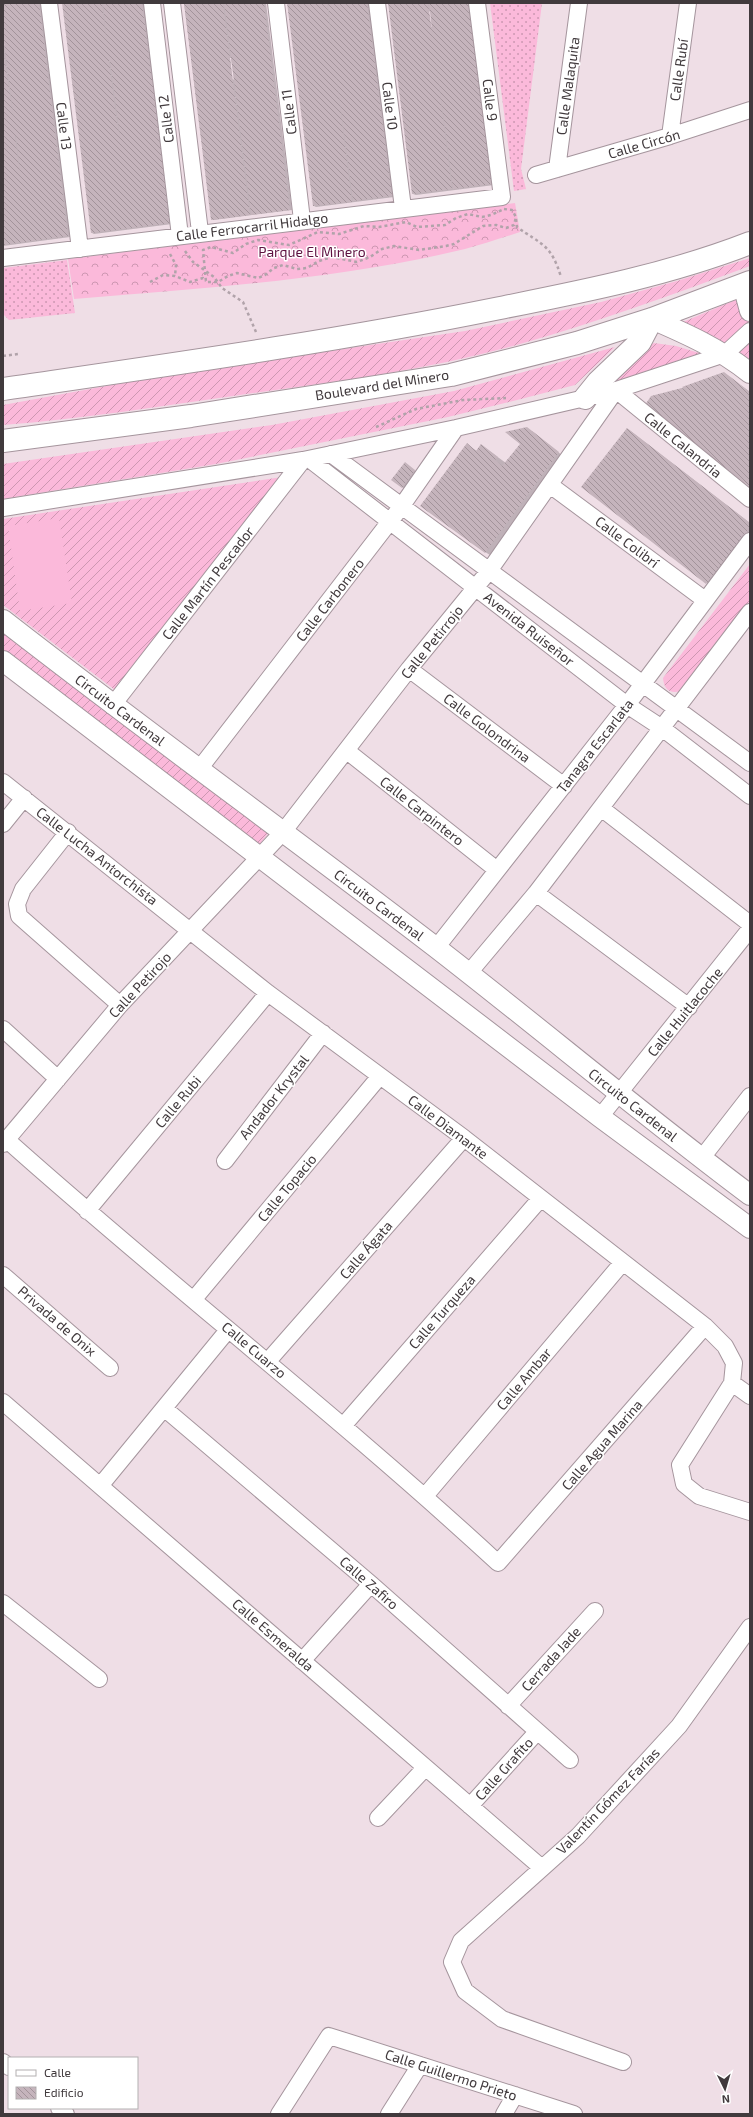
<svg xmlns="http://www.w3.org/2000/svg" width="753" height="2117" viewBox="0 0 753 2117" font-family="'Exo 2',sans-serif">
	<style>
		.grass { fill: url(#grass-dots) }
		.forest { fill: url(#forest-crowns) }
		.garden { fill: url(#garden-furrows) }
		.pitch { fill: #fbb9da }
		.shadow { fill: #0003; fill-rule: evenodd }
		.building { fill: url(#building-back-hatch); fill-rule: evenodd }
		.lines { fill: none; stroke-linecap: round; stroke-linejoin: round }
		.minor-casing { stroke: #a5959d; stroke-width: 18 }
		.tertiary-casing { stroke: #a5959d; stroke-width: 22 }
		.primary-casing { stroke: #a5959d; stroke-width: 24 }
		.path { stroke: #b1a3aa; stroke-width: 2.5; stroke-dasharray: 3 3; stroke-linecap: butt }
		.minor { stroke: #fff; stroke-width: 16 }
		.tertiary { stroke: #fff; stroke-width: 20 }
		.primary { stroke: #fff; stroke-width: 22 }
		.labels { text-anchor: middle; stroke-width: 3; stroke-linejoin: round; paint-order: stroke }
		.street-label { font-size: 14px; fill: #413a3d; stroke: #fff }
		.park-label { font-size: 14px; fill: #5e1241; stroke: #fff }
	</style>
	<defs>
		<pattern id="grass-dots" width="8" height="8" patternUnits="userSpaceOnUse"><rect width="8" height="8" fill="#fbb9da"/><path d="M2 2h.1M6 6h.1" fill="none" stroke="#cd97b2" stroke-width="1.8" stroke-linecap="round"/></pattern>
		<pattern id="forest-crowns" width="20" height="18" patternUnits="userSpaceOnUse"><rect width="20" height="18" fill="#fbb9da"/><path d="M2 6a3 3 0 1 1 6 0M12 15a3 3 0 1 1 6 0" fill="none" stroke="#cd97b2"/></pattern>
		<pattern id="garden-furrows" width="10" height="10" patternUnits="userSpaceOnUse"><rect width="10" height="10" fill="#fbb9da"/><path d="M-1 1l2-2M0 10L10 0M9 11l2-2" fill="none" stroke="#cd97b2"/></pattern>
		<pattern id="building-back-hatch" width="6" height="6" patternUnits="userSpaceOnUse"><rect width="6" height="6" fill="#c5b4bc"/><path d="M-1 5l2 2M0 0l6 6M5-1l2 2" fill="none" stroke="#a2939a"/></pattern>
	</defs>
	<rect width="100%" height="100%" fill="#efdee6"/>
	<path class="grass" d="M490,3H542L521,169L526,189L514,191Z
		M67,260L75,313L9,320L3,314V268Z"/>
	<path class="forest" d="M515,203L520,232C502,238 483,244 465,249C337,280 204,288 74,299L68,259Z"/>
	<path class="garden" d="M750,258V266C674,294 598,322 520,344C429,370 334,382 240,395C161,406 82,419 3,425V405L155,377L465,331L601,302L677,281Z
		M750,294L748,315L750,361L713,336L678,324Z
		M654,343L676,346L699,353L697,356L610,383L633,357Z
		M615,347L575,385L521,399L448,417L216,464L3,499V464L272,425L454,391Z
		M282,477L115,690L3,605V519Z
		M750,564V601L681,691C670,694 664,690 663,678Z
		M3,631L269,832L259,845L3,651Z"/>
	<path class="pitch" d="M59,518L72,603L20,611L8,526Z"/>
	<path class="shadow" d="M3,3H41L70,237L3,246V45H5L3,37V38Z
		M63,3H144L172,224L94,234L92,233Z
		M184,3H266L292,210L214,220L212,219ZM230,58H231L235,80L232,79Z
		M288,3H369L394,197L316,207L314,206Z
		M389,3H470L494,185L416,195L413,194ZM431,11L432,27H430L428,12Z
		M724,373L750,392V486L652,397L683,388Z
		M628,429L750,523V537L712,586L707,583Z
		M532,431L563,456L490,555L485,552L467,445L477,451L481,445L506,463Z
		M407,465L417,472L404,489L402,487Z"/>
	<path class="building" d="M3,3H39L68,236L3,245V49L14,120L3,35ZM15,136H16L21,181Z
		M62,3H102L107,46L103,3H142L171,223L131,228L121,152L131,228L91,233ZM109,61H110L120,138L117,122Z
		M184,3H223L250,215L211,220Z
		M224,3H264L290,210L251,215Z
		M287,3H327L333,50L328,3H367L392,196L353,201L335,65L352,202L313,206Z
		M388,3H428L433,38L429,3H469L492,184L453,189L435,53L452,189L412,194Z
		M724,372L750,392V487L645,405L651,396L682,388L694,398L682,387Z
		M527,427L559,452L485,553L420,506L467,443L476,451L481,444L498,457L495,460L502,466L520,444L505,432Z
		M627,428L750,523V528L706,584L581,487Z
		M405,462L415,470L402,488L391,480Z"/>
	<g class="lines">
		<g class="minor-casing">
			<path id="minor" d="M49,3L80,249
				M152,3L180,236
				M172,3L200,232
				M276,3L302,220
				M377,3L403,208
				M670,136L688,3
				M557,169L579,3
				M536,175L670,136L750,110
				M3,258L502,197L477,3
				M331,454L750,763
				M309,459L627,705L662,728L750,796
				M550,485L705,600
				M3,508L303,460L456,428L585,398L616,390L725,354L750,331
				M409,669L564,786
				M112,706L303,460
				M347,751L497,870
				M200,768L401,507L456,428
				M3,782L268,993L464,1138L705,1326L725,1346L734,1363L732,1383L680,1465L684,1484L699,1496L750,1512
				M601,808L750,924
				M3,824L24,798
				M68,832L23,889L17,904L19,916L120,1005
				M536,893L689,1007
				M436,948L627,705L750,541
				M468,974L536,893L750,612
				M3,1029L58,1079
				M600,1117L750,929
				M7,1140C168,1284 339,1416 498,1563L705,1326
				M3,1144L120,1005L283,832L409,669L489,571L616,390L750,499
				M701,1159L750,1096
				M225,1161L323,1033
				M87,1211L268,993
				M3,1275L110,1368
				M194,1299L380,1076
				M268,1361L464,1138
				M732,1383L750,1396
				M3,1402L542,1868
				M165,1409L371,1584L570,1760
				M343,1426L541,1198
				M100,1486L228,1330
				M425,1496L623,1262
				M3,1603L99,1679
				M302,1661L371,1584
				M508,1706L595,1611
				M470,1806L537,1732
				M378,1818L425,1768
				M3,2062L9,2067
				M623,2062L502,2019L465,1991L452,1962L461,1941L578,1836L679,1726L750,1627
				M59,2108L66,2114
				M279,2114L329,2036L574,2114
				M389,2114L420,2065
				M504,2114L515,2095"/>
		</g>
		<g class="tertiary-casing">
			<path id="tertiary" d="M743,285L750,311
				M652,319C689,335 718,348 750,373
				M3,620C145,731 291,836 434,946C540,1028 643,1115 750,1195
				M3,661L600,1117L750,1228"/>
		</g>
		<g class="primary-casing">
			<path id="primary" d="M3,389C167,365 332,342 495,309C580,292 668,275 750,243
				M585,398L598,382L640,342L652,319
				M3,441L191,416L451,375L577,343L652,319L750,282"/>
		</g>
		<path class="path" d="M504,209L512,210L516,217L514,225L506,228L496,225L483,226L454,244L446,246L419,250L394,246L382,249L370,257L357,262L332,257L319,261L307,268L297,269L283,265L274,268L265,275L258,278L237,273L228,276L218,282H206L203,250L211,247L233,253L246,244L258,240L289,245L318,232L339,234L364,226L379,227L406,222L417,227L445,225L456,218L468,214L482,217L491,215Z
			M516,219L517,227C542,245 551,244 561,277
			M185,251L193,262L214,277L222,288L243,302L256,332
			M170,254L176,265L175,276
			M150,282L163,275L175,276L190,282L203,278L206,281
			M3,356L18,354
			M376,427L416,409L463,400L506,398"/>
		<use href="#minor" class="minor"/>
		<use href="#tertiary" class="tertiary"/>
		<use href="#primary" class="primary"/>
	</g>
	<g class="labels">
		<g class="street-label">
			<text transform="translate(679 70) rotate(-82)" y="5">Calle Rubí</text>
			<text transform="translate(568 86) rotate(-82)" y="5">Calle Malaquita</text>
			<text transform="translate(490 100) rotate(83)" y="5">Calle 9</text>
			<text transform="translate(390 106) rotate(83)" y="5">Calle 10</text>
			<text transform="translate(289 112) rotate(-97)" y="5">Calle 11</text>
			<text transform="translate(166 119) rotate(-97)" y="5">Calle 12</text>
			<text transform="translate(64 126) rotate(83)" y="5">Calle 13</text>
			<text transform="translate(644 144) rotate(-16)" y="5">Calle Circón</text>
			<text transform="translate(252 227) rotate(-7)" y="5">Calle Ferrocarril Hidalgo</text>
			<text transform="translate(382 385) rotate(-9)" y="5">Boulevard del Minero</text>
			<text transform="translate(683 445) rotate(39)" y="5">Calle Calandria</text>
			<text transform="translate(627 542) rotate(37)" y="5">Calle Colibrí</text>
			<text transform="translate(208 583) rotate(-52)" y="5">Calle Martín Pescador</text>
			<text transform="translate(330 600) rotate(-52)" y="5">Calle Carbonero</text>
			<text transform="translate(529 629) rotate(38)" y="5">Avenida Ruiseñor</text>
			<text transform="translate(432 642) rotate(-51)" y="5">Calle Petirrojo</text>
			<text transform="translate(120 710) rotate(37)" y="5">Circuito Cardenal</text>
			<text transform="translate(487 728) rotate(37)" y="5">Calle Golondrina</text>
			<text transform="translate(595 746) rotate(-52)" y="5">Tanagra Escarlata</text>
			<text transform="translate(422 811) rotate(38)" y="5">Calle Carpintero</text>
			<text transform="translate(97 856) rotate(38)" y="5">Calle Lucha Antorchista</text>
			<text transform="translate(379 905) rotate(37)" y="5">Circuito Cardenal</text>
			<text transform="translate(140 985) rotate(-47)" y="5">Calle Petirojo</text>
			<text transform="translate(685 1012) rotate(-51)" y="5">Calle Huitlacoche</text>
			<text transform="translate(274 1097) rotate(-52)" y="5">Andador Krystal</text>
			<text transform="translate(178 1102) rotate(-50)" y="5">Calle Rubi</text>
			<text transform="translate(633 1105) rotate(38)" y="5">Circuito Cardenal</text>
			<text transform="translate(448 1127) rotate(37)" y="5">Calle Diamante</text>
			<text transform="translate(287 1188) rotate(-50)" y="5">Calle Topacio</text>
			<text transform="translate(366 1250) rotate(-49)" y="5">Calle Ágata</text>
			<text transform="translate(442 1312) rotate(-49)" y="5">Calle Turqueza</text>
			<text transform="translate(57 1321) rotate(41)" y="5">Privada de Onix</text>
			<text transform="translate(254 1350) rotate(40)" y="5">Calle Cuarzo</text>
			<text transform="translate(524 1379) rotate(-50)" y="5">Calle Ambar</text>
			<text transform="translate(602 1445) rotate(-49)" y="5">Calle Agua Marina</text>
			<text transform="translate(369 1583) rotate(41)" y="5">Calle Zafiro</text>
			<text transform="translate(273 1635) rotate(41)" y="5">Calle Esmeralda</text>
			<text transform="translate(551 1659) rotate(-48)" y="5">Cerrada Jade</text>
			<text transform="translate(504 1769) rotate(-48)" y="5">Calle Grafito</text>
			<text transform="translate(608 1801) rotate(-46)" y="5">Valentín Gómez Farías</text>
			<text transform="translate(451 2075) rotate(18)" y="5">Calle Guillermo Prieto</text>
		</g>
		<g class="park-label">
			<text x="312" y="257">Parque El Minero</text>
		</g>
	</g>
	<rect width="753" height="2117" fill="none" stroke="#413a3d" stroke-width="8"/>
	<rect x="8" y="2057" width="130" height="52" fill="#ffffff" stroke="#b3b0b1"/>
	<rect x="16" y="2070" width="20" height="6" fill="#ffffff" stroke="#b3b0b1"/>
	<text x="44" y="2077" font-size="12" fill="#413a3d">Calle</text>
	<rect x="16" y="2087" width="20" height="12" fill="url(#building-back-hatch)" stroke="#b3b0b1"/>
	<text x="44" y="2097" font-size="12" fill="#413a3d">Edificio</text>
	<g transform="translate(725 2089) rotate(175)" stroke="#ffffff" stroke-width="3" paint-order="stroke">
	<path d="M0-3L7 15L0 10L-7 15Z" fill="#413a3d"/>
	<text y="-6" font-size="11" font-weight="bold" text-anchor="middle" fill="#413a3d">N</text>
	</g>
</svg>
